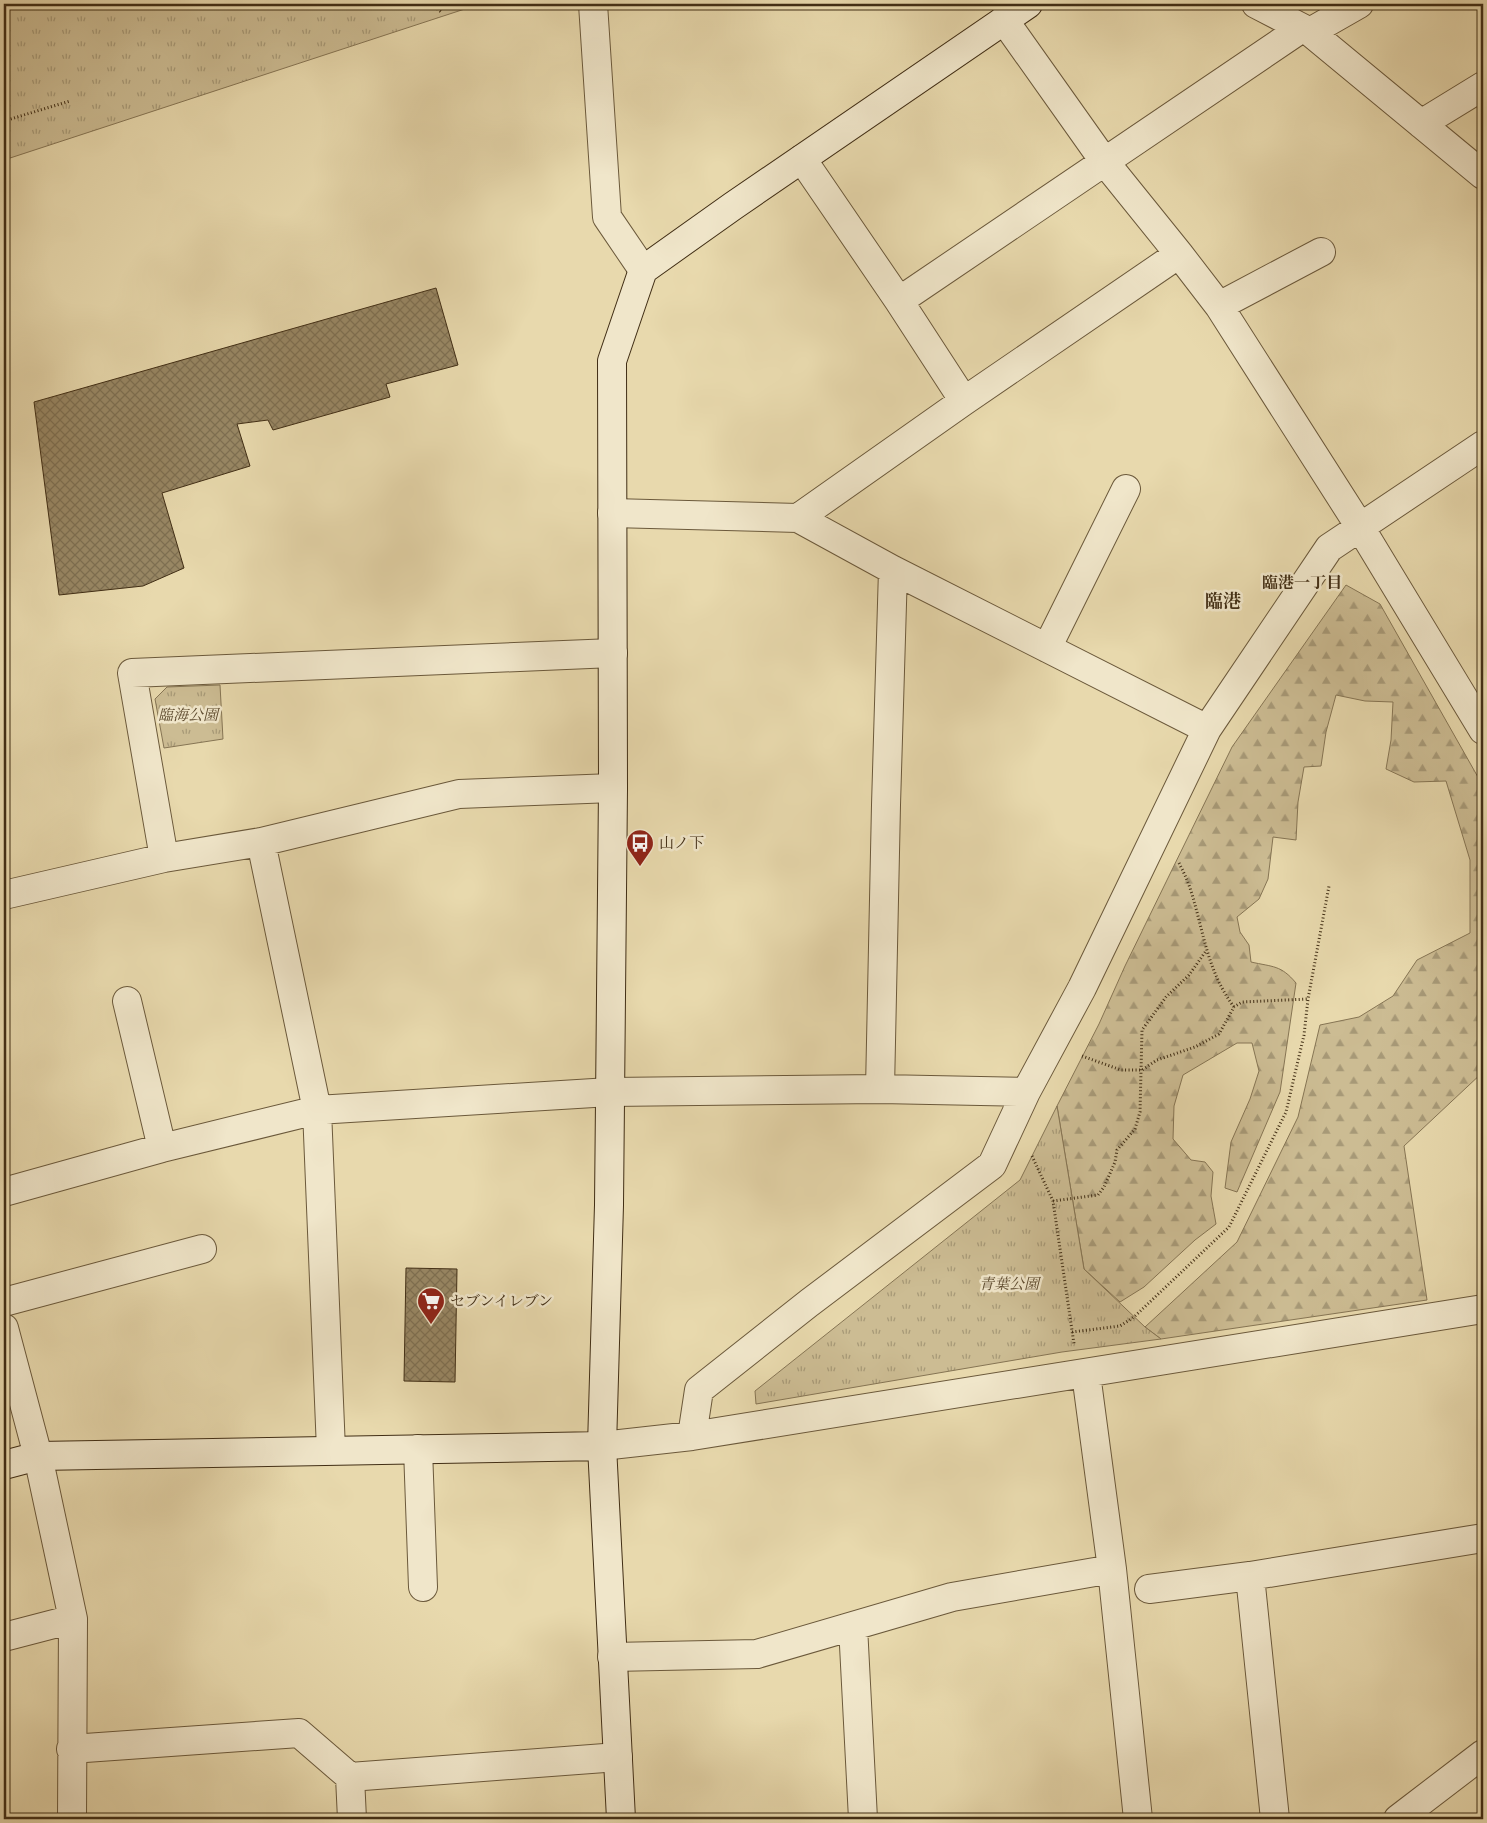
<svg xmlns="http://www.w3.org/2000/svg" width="1487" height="1823" viewBox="0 0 1487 1823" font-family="'Old Standard TT','Noto Serif JP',serif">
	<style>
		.forest { fill: url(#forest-firs); stroke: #867554 }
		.park { fill: url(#park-tufts); stroke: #867554 }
		.building { fill: url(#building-cross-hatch); stroke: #412e15 }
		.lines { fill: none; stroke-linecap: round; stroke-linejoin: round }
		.street-casing { stroke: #6b593b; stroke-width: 30 }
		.secondary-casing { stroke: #412e15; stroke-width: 30 }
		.path { stroke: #412e15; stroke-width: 3; stroke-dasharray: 1 2.5; stroke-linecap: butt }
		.street { stroke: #f0e6ca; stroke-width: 28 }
		.secondary { stroke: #f0e6ca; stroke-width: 28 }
		.labels { text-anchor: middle; stroke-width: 5; stroke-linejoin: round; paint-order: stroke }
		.park-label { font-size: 15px; font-style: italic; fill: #5d4a2e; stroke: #f0e6ca }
		.poi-label { font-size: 15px; fill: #412e15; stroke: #f0e6ca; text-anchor: start }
		.neighbourhood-label { font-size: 16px; font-weight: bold; fill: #412e15; stroke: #f0e6ca }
		.quarter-label { font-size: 18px; font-weight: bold; fill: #412e15; stroke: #f0e6ca }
	</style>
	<defs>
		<pattern id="forest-firs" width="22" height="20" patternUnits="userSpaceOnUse" patternTransform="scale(1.25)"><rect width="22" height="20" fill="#ccbc93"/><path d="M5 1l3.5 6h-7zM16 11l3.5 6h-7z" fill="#a79977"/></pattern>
		<pattern id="park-tufts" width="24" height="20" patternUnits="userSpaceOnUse" patternTransform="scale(1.25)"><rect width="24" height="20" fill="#ccbc93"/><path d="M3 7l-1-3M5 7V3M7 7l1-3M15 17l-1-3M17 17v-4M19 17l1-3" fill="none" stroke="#a79977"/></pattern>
		<pattern id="building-cross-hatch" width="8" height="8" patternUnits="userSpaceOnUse" patternTransform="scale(1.25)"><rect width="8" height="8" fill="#988764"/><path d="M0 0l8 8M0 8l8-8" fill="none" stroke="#7e6f51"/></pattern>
	</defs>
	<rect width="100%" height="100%" fill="#e8d9ad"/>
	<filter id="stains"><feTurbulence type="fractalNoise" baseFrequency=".004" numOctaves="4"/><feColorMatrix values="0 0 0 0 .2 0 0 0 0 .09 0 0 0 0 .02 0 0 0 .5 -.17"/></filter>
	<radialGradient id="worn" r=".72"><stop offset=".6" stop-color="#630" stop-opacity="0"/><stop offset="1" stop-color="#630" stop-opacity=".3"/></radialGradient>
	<path class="forest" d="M1346,585L1380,604L1483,786V1072L1404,1146L1427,1300L1161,1339L1145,1327L1237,1242L1298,1117L1320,1025L1359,1017L1393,996L1417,960L1470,933V860L1446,781L1414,782L1386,769L1391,740L1393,702L1365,701L1336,695L1326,732L1321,766L1304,767L1298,802L1296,840L1273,837L1268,879L1259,899L1237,917L1240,932L1249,945L1251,962C1273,967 1281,965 1296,983L1280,1092L1237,1192L1225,1188L1231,1142L1250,1099L1259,1071L1252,1043H1237L1183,1075L1174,1106L1173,1139L1191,1160L1205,1162L1213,1172L1211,1196L1216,1224L1195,1240L1144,1287L1120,1302L1084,1269L1057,1106L1099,1024L1125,966L1232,747Z"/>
	<path class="park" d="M4,4H480L4,160Z
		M220,685L223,739L164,748L155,699L167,687Z
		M1057,1106L1084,1269L1145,1327L1161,1339L1062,1352L756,1404L755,1391L1020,1180Z"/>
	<path class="building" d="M436,288L458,365L386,384L390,397L273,430L268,420L237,424L250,466L162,493L184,568L143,586L59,595L34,402Z
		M406,1268L457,1269L455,1382L404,1381Z"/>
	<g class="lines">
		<g class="street-casing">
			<path id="street" d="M593,4L607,217L643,270
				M1256,4L1310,32L1483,175
				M1004,20L1104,161L1179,254L1219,306L1360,527L1483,730
				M1310,32L1359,4
				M1421,124L1483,86
				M802,159L899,301L1302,28
				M899,301L964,401
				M1219,306L1321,252
				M612,513L798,518L893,570L1207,729
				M798,518L964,401L1179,254
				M1047,648L1126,489
				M261,842L317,1110L331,1450
				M164,858L132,673L613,653
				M4,895L164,858L261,842L459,794L613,788
				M127,1001L162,1148
				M880,1089L1026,1092
				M4,1192L162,1148L317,1110L610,1092L880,1089L886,805L893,570
				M4,1302L202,1249
				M4,1328L38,1456L73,1619L72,1819
				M1086,1374L1112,1569L1138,1819
				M692,1436L699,1390L809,1303L992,1165L1026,1092L1082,988L1207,729L1329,548L1483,445
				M602,1446L692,1436L1483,1309
				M418,1449L423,1587
				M1250,1576L1275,1819
				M1149,1589L1250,1576L1483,1538
				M853,1626L863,1819
				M4,1637L73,1619
				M612,1657L757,1654L952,1597L1112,1569
				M71,1749L299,1733L350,1777L618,1757
				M350,1777L352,1819
				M1398,1819L1483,1754"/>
		</g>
		<g class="secondary-casing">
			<path id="secondary" d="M4,1465L38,1456L602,1446
				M621,1819L602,1446L609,1205L613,788L612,361L643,270L733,206L1028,4"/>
		</g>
		<path class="path" d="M432,4L441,12
			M4,121L70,101
			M1179,863C1183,871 1187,879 1190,888C1204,931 1206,969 1234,1007
			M1082,1056L1121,1070H1142L1157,1060L1195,1047L1219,1034L1234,1007L1242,1002L1308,999
			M1032,1156L1053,1201L1074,1344
			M1053,1201L1098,1195L1104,1187L1115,1162L1117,1150L1135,1129L1140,1112L1142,1030L1166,997L1189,975L1206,951
			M1072,1332L1120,1326L1134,1317L1229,1227L1286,1112L1304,1035L1308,999L1329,886"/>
		<use href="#street" class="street"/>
		<use href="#secondary" class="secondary"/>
	</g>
	<defs>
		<g id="bus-pin" transform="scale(1.4375)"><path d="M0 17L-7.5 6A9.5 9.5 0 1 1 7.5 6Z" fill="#8f2418" stroke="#f0e6ca"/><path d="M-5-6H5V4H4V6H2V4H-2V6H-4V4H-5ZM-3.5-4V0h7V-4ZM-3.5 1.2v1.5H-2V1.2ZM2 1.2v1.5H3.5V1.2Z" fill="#fff"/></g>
		<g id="supermarket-pin" transform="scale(1.4375)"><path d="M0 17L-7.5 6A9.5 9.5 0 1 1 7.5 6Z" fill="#8f2418" stroke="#f0e6ca"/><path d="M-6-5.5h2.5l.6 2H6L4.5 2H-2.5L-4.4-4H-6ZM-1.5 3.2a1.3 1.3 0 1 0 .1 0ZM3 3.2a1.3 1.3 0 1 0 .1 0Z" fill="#fff"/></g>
	</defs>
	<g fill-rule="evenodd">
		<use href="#bus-pin" x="640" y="843"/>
		<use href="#supermarket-pin" x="431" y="1301"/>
	</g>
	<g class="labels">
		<g class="park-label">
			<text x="188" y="720">臨海公園</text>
			<text x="1009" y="1289">青葉公園</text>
		</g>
		<g class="poi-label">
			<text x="659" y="848">山ノ下</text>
			<text x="450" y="1306">セブンイレブン</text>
		</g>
		<g class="neighbourhood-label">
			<text x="1302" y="588">臨港一丁目</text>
		</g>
		<g class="quarter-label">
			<text x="1223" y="607">臨港</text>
		</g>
	</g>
	<rect width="1487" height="1823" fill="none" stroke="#e8d9ad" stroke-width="20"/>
	<rect x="5" y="5" width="1477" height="1813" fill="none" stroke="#412e15" stroke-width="2.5"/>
	<rect x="10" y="10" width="1467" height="1803" fill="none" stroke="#412e15"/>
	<rect width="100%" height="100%" filter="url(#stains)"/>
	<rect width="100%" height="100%" fill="url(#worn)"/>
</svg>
